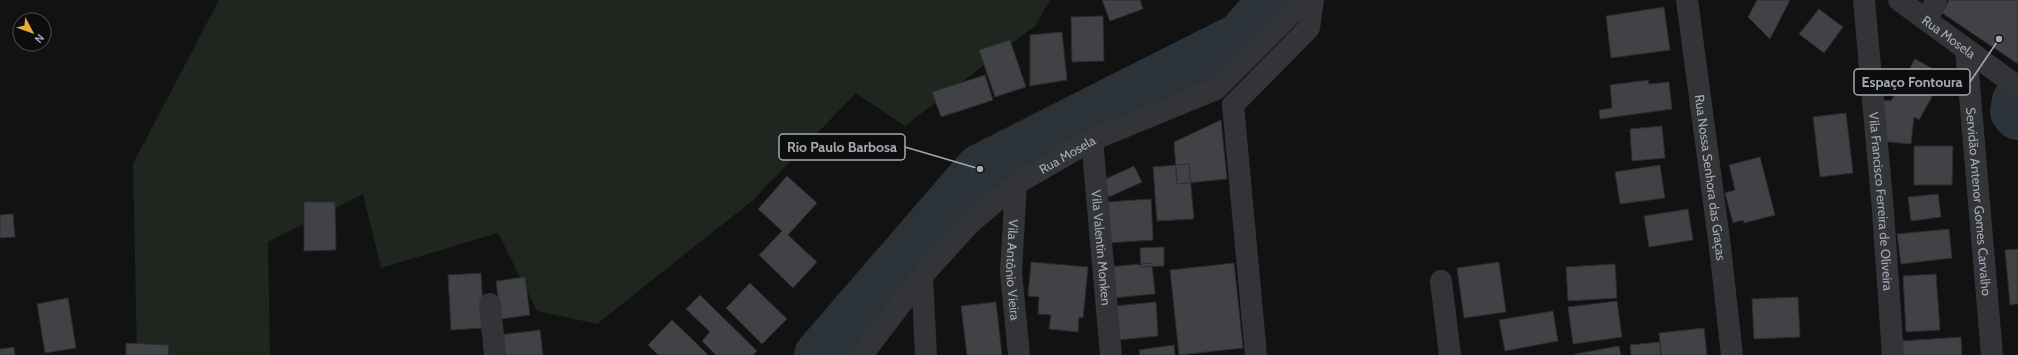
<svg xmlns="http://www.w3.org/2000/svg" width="2018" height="355" viewBox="0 0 2018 355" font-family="Cabin,sans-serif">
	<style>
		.green { fill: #1e261f }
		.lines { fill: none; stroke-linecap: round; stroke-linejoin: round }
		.river { stroke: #2b3238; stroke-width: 50 }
		.building { fill: #414246; stroke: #2c2c2f }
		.minor { stroke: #333438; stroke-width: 22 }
		.labels { text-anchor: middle; stroke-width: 4; stroke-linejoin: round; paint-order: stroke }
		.street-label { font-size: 13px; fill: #a4a9b3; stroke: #0d0d0e }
		.leader { fill: none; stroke: #a4a9b3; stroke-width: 1.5 }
		.callout-dot { fill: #a4a9b3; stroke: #0d0d0e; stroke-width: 1.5 }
		.callout { fill: #0d0d0e; stroke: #a4a9b3; stroke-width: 1.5 }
		.callout-label { font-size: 14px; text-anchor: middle; font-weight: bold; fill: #a4a9b3 }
	</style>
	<rect width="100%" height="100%" fill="#121213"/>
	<path class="green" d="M219,0H1050L1035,26L905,126L856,93L752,201L597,324L537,311L498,233L381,268L363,194L268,242L270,355H137L133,164Z"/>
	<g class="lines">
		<path class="river" d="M2017,101L2015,111L2018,115
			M819,355L980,169L1241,37L1273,0"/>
	</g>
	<path class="building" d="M1102,0H1140L1143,9L1110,21Z
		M1757,0H1790L1770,39L1748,17Z
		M1949,0H2018V64L1942,13Z
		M1664,7L1670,50L1611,58L1606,16Z
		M1819,9L1843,27L1824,53L1799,34Z
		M1103,16L1104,61L1072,62L1071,17Z
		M1062,32L1067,80L1030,86V35Z
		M1010,40L1026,87L995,97L979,50Z
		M1915,59L1944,75L1919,120L1914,117L1911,144L1879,141L1883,100L1891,101Z
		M985,75L993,100L941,117L932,92Z
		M1648,80L1649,84L1669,82L1672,109L1600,119L1599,110L1612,108L1610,85Z
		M1846,113L1853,173L1820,177L1813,117Z
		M1221,120L1227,179L1177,184L1174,142Z
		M1662,126L1665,158L1632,161L1630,129Z
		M1914,146H1953L1952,185H1914Z
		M1760,157L1775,215L1744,223L1743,220L1733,223L1725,193L1735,190L1729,165Z
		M1189,164L1194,219L1157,221L1153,167Z
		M1660,165L1665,198L1620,204L1615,172Z
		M1134,166L1142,182L1109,197L1101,181Z
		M787,176L817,203L788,235L817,262L793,288L759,255L782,231L758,209Z
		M1938,194L1941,217L1911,221L1908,197Z
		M1151,199L1153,240L1108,243L1106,202Z
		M304,202H335L336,250L304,251Z
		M1688,209L1693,240L1649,247L1644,216Z
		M13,214L15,237L0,238V215Z
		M1949,229L1952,258L1901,264L1897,234Z
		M1164,247V266L1141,267L1140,248Z
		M2018,249V304L2010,305L2005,250Z
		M1031,262L1088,267L1083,318L1079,317L1078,332L1049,329L1051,315L1038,314L1039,297L1028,296Z
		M1499,262L1506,312L1464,318L1457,268Z
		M1152,263L1155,294L1111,298L1108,267Z
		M1234,263L1243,348L1179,355L1170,270Z
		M1615,264L1617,298L1568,301L1566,267Z
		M481,273L484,328L451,330L448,275Z
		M1936,274L1940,330L1906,332L1903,276Z
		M525,277L530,315L501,319L496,281Z
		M750,283L787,319L762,344L726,308Z
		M700,295L757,351L753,355H716L702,341L710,332L686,309Z
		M1798,297L1800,337L1754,339L1752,299Z
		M68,298L76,348L45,353L37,304Z
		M1617,301L1622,337L1573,344L1568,307Z
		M996,302L1002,355H967L961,306Z
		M1156,302L1158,336L1118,340L1115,306Z
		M1553,311L1558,341L1505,351L1499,320Z
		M672,320L690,337L708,355H658L648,345Z
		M1704,328L1707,355H1661L1659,333Z
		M540,330L543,355H500L498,335Z
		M1961,337L1962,355H1903L1902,341Z
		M1660,342L1661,355H1631L1630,345Z
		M126,343L169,345L168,355H126Z
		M1174,345L1175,355H1140L1139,350Z
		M1619,346L1621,355H1575V354Z
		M14,347L15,355H0V349Z"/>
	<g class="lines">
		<g class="minor">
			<path id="s1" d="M1687,0L1720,247L1732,355"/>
			<path id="s2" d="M1864,0L1883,211L1893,355"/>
			<path id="s3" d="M1899,0L2018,87"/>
			<path d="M1927,20L1936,0"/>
			<path id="s4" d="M1966,49L1992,355"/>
			<path id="s5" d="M1092,140L1111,355"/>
			<path id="s6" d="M1016,184L1011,272L1019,355"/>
			<path d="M922,276L926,355"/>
			<path d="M1441,281L1450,355"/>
			<path d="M490,304L495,355"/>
			<path id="s7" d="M862,355L922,276L970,223L1016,184L1092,140L1216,89L1305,0"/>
			<path d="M1256,355L1233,105L1309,28L1313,0"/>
		</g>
	</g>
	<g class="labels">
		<g class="street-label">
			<text dy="5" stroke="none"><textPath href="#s3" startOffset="62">Rua Mosela</textPath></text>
			<text dy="5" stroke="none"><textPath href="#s7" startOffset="290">Rua Mosela</textPath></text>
			<text dy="5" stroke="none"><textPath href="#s1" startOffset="179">Rua Nossa Senhora das Graças</textPath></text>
			<text dy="5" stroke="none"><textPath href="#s2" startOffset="202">Vila Francisco Ferreira de Oliveira</textPath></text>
			<text dy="5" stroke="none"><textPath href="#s4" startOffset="153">Servidão Antenor Gomes Carvalho</textPath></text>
			<text dy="5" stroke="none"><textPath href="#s5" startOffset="108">Vila Valentin Monken</textPath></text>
			<text dy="5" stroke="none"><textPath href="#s6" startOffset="86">Vila Antônio Vieira</textPath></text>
		</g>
	</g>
	<path class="leader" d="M1999 39L1970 82M980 169L905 147"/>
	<g class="callout-dot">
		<circle cx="1999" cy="39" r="4"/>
		<circle cx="980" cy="169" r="4"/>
	</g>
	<g class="callout">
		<rect x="1854" y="69" width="116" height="26" rx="4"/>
		<rect x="779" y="134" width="126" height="26" rx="4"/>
	</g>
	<g class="callout-label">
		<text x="1912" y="87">Espaço Fontoura</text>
		<text x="842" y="152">Rio Paulo Barbosa</text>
	</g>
	<g transform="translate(32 32) rotate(131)"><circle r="19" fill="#0d0d0e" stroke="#494b50"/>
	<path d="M0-3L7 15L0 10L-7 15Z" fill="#e8ad36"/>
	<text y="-6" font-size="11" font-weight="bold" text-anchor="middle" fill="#a4a9b3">N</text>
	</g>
</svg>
